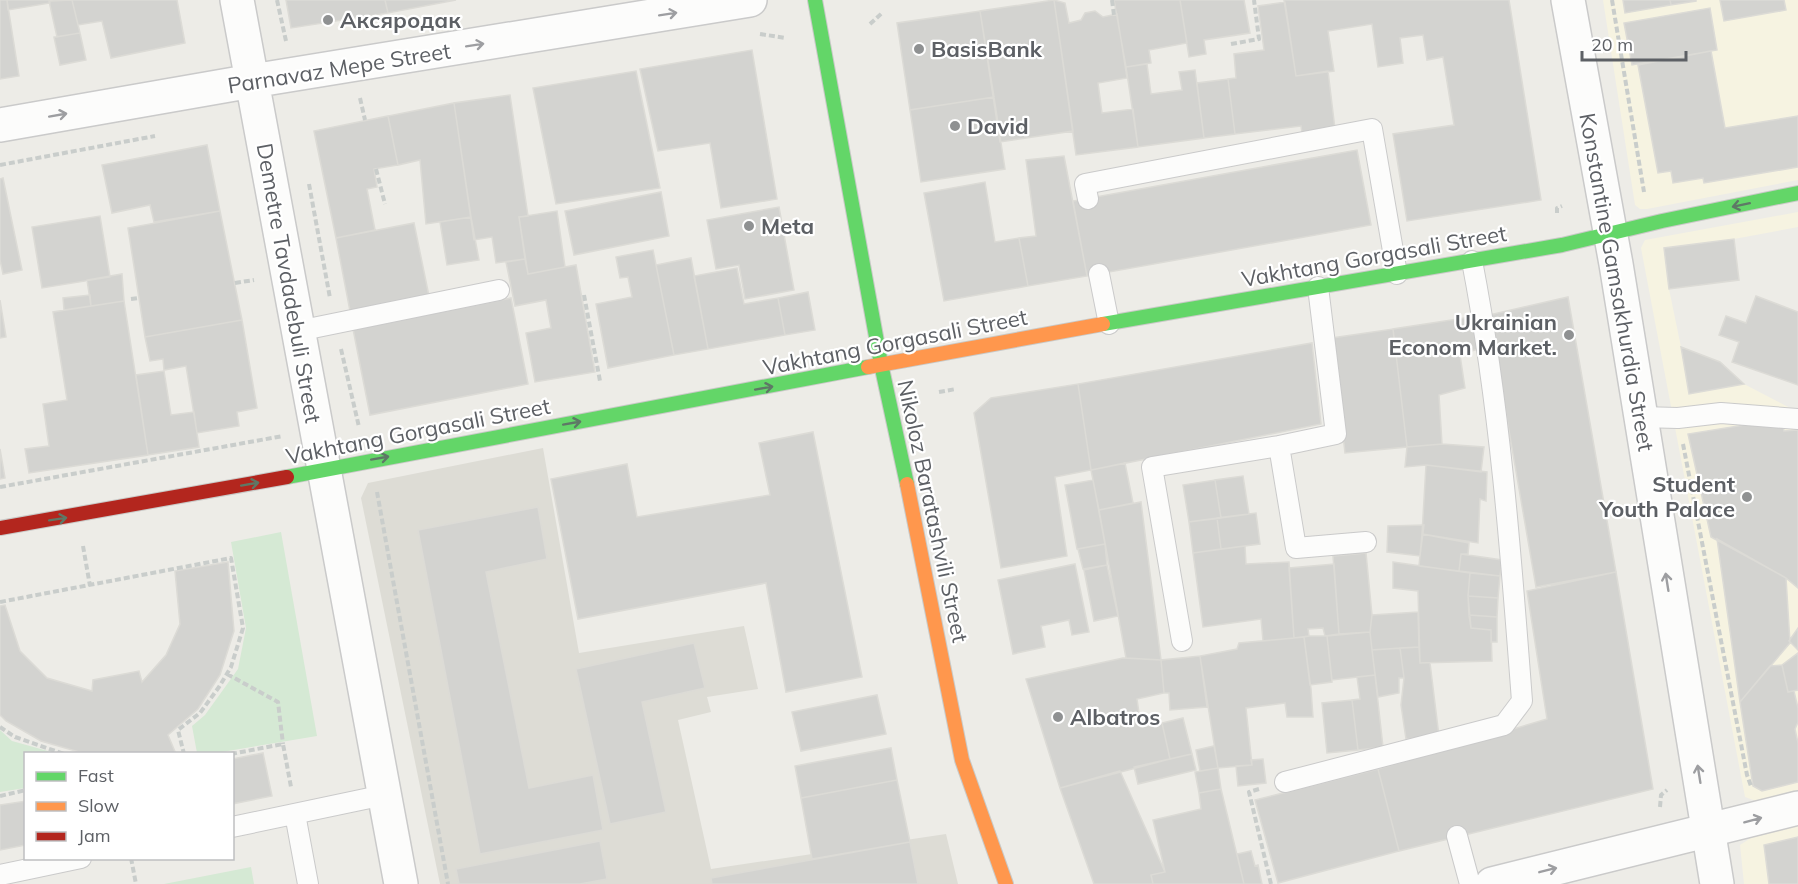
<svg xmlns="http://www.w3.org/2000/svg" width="1798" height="884" viewBox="0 0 1798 884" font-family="Mulish,sans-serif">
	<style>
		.commercial { fill: #f6f3e1 }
		.education { fill: #dddcd5 }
		.green { fill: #d5e9d4 }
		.building { fill: #d3d3d0; stroke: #dcdbd6; stroke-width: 1.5 }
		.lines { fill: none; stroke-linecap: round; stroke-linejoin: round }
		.lane-casing { stroke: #cacaca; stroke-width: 22 }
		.street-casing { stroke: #cacaca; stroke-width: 36 }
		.fast-casing { stroke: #c9c9c7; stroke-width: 16 }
		.slow-casing { stroke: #c9c9c7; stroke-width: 16 }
		.jam-casing { stroke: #c9c9c7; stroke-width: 16 }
		.path { stroke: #c9cdcb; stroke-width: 4; stroke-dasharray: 6 3; stroke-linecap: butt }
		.lane { stroke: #fcfcfb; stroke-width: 20 }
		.street { stroke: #fcfcfb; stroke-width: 33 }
		.fast { stroke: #63d668; stroke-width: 14 }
		.slow { stroke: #ff974d; stroke-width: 14 }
		.jam { stroke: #b3261e; stroke-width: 14 }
		.oneway { stroke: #9d9ea1 }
		.oneway2 { stroke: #5e7866 }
		.poi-dot { fill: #8f9192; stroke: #fff; stroke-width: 2 }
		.labels { text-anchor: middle; stroke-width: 4.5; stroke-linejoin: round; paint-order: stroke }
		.poi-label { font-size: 22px; font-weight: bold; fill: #5d6065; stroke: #fff; text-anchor: start }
		.street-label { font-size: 22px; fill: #5d6065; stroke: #fff }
	</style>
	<rect width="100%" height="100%" fill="#edece7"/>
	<path class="commercial" d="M1603,0H1798V180L1647,209H1640L1635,205Z
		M1798,212V227L1734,239L1739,280L1669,289L1681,347L1720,362L1744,384L1798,412V790L1756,801L1745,797L1741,776L1641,248L1645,240Z
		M1798,824V884H1744L1740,845L1757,834Z"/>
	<path class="education" d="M543,448L579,653L744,626L758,689L707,697L711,712L678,720L711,869L946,834L958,884H440L361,498L368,483Z"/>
	<path class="green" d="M281,532L317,736L216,753H197L192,726L205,715L238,669L246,628L231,542Z
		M0,730L12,741L55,753L26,754L25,788L0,792Z
		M251,867L254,884H164Z"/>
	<path class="building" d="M0,0H7L19,76L0,79Z
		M7,0H49L50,3L8,10Z
		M72,0L80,33L57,37L49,1Z
		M72,0H177L185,43L111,58L102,21L78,25Z
		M286,0H385L388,13L291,28Z
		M385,0H456L388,13Z
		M1054,0L1073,131L1000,142L980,11Z
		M1054,0L1065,3L1069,23L1081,20L1085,13L1095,11L1103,17L1117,14L1127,78L1098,83L1102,113L1133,109L1138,147L1076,155Z
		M1114,0H1180L1187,43L1149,50L1151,63L1126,67Z
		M1180,0H1244L1250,33L1204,40L1206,54L1189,57Z
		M1284,0H1509L1541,200L1407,221L1393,134L1454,125L1443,57L1427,60L1423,35L1400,38L1403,63L1378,67L1372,24L1328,31L1334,71L1296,76Z
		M1623,0H1670L1671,5L1625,13Z
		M1670,0H1696V1L1671,5Z
		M1720,0H1784L1786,10L1724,21Z
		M1285,2L1296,76L1328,71L1335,129L1302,133L1301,126L1235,134L1228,79L1236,78L1234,54L1264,50L1258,6Z
		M1710,8L1717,50L1632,65L1624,23Z
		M980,11L994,97L910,110L897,23Z
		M80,33L86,60L60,65L54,37Z
		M752,50L777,199L721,208L710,143L658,151L640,69Z
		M1711,51L1725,128L1798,116V167L1704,183L1703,178L1673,183L1671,171L1658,173L1638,65Z
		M1147,64L1151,94L1182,90L1179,72L1195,70L1204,138L1138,147L1126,67Z
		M636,71L660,188L556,204L533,88Z
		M1228,79L1235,134L1204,138L1197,83Z
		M510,95L528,216L519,217L525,259L496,263L492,237L474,240L454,103Z
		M994,97L1005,169L921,182L910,110Z
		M454,103L471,217L426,224L420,160L398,165L388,116Z
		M388,116L398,165L374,169L377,187L367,189L375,230L336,238L314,131Z
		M207,145L220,211L154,222L150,205L112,213L102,165Z
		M1357,150L1371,225L1087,276L1073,201Z
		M1064,156L1087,276L1028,286L1019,238L1036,236L1026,160Z
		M3,178L22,270L3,274L0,260V179Z
		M985,182L995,242L1019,238L1028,286L944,301L924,193Z
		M661,192L669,236L574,255L565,211Z
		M779,207L794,290L745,299L739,265L716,269L707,220Z
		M220,211L242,320L145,337L128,228Z
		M557,211L565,267L528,274L519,217Z
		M100,216L110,277L42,288L32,227Z
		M471,217L479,260L447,265L440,222Z
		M414,223L429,296L350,311L336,238Z
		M1734,239L1739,280L1669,289L1664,248Z
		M653,250L674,355L608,368L596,304L632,297L628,277L620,278L616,257Z
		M691,258L708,349L674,355L656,265Z
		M525,259L528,274L576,265L595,372L535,382L526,333L551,328L546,300L515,306L506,262Z
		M737,268L744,304L778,298L785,335L708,349L694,276Z
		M122,274L124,301L91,306L87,280Z
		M808,292L815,330L785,335L778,298Z
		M90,295L91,306L64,310L63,298Z
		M1756,296L1798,312V385L1732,362L1739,342L1719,335L1726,316L1746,323Z
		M1568,297L1616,572L1536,587L1489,315Z
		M511,298L528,384L370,415L353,329Z
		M0,300L6,337L0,338Z
		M124,301L148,455L29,473L25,449L49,446L43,404L67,400L53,312Z
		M1477,316L1478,349L1460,355L1465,388L1439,395L1442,444L1407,447L1393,329Z
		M242,320L257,408L237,412L239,426L197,433L186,366L164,370L163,359L150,361L145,337Z
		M1393,329L1407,447L1345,453L1332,338Z
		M1312,343L1321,424L1091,470L1078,384Z
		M1681,347L1720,362L1744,384L1689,394Z
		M164,371L171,415L194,412L199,447L148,455L136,375Z
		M1078,384L1091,470L1055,477L1067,556L1001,568L974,413L991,398Z
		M1782,419L1784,431L1798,430V588L1786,578L1711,537L1688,434Z
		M813,432L862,677L786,692L766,583L578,619L551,479L627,464L637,517L770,495L759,443Z
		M1442,444L1484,447L1481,472L1426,465L1405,467L1407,447Z
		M0,449L5,478L0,479Z
		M1125,463L1133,503L1099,510L1091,470Z
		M1426,465L1487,472L1486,501L1480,499L1478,543L1422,534Z
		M1243,476L1249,514L1221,518L1215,480Z
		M1093,480L1105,544L1077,549L1065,485Z
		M1215,480L1221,518L1189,522L1183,485Z
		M1141,502L1161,660L1126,658L1099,510Z
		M538,507L547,559L486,572L529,788L593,775L603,830L480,854L418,530Z
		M1256,513L1260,544L1221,549L1217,518Z
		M1217,518L1221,549L1193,553L1189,522Z
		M1424,525L1420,556L1387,552L1388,526Z
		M1422,534L1469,543L1468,554H1461L1459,571L1419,566Z
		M1717,539L1786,578L1790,643L1740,702Z
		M1105,544L1107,565L1083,569L1078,549Z
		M1245,546L1246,564L1289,562L1294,638L1263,641L1261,619L1203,627L1193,553Z
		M1366,553L1372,615L1370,632L1339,634L1333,556Z
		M1461,554L1502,560L1500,576L1459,571Z
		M228,562L234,631L220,675L198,709L168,735L176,754H86L41,741L6,721L0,715V606L5,605L20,651L47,678L92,691L93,680L139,671L142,682L166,655L180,624L175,571Z
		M1393,562L1470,573L1468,596L1471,628L1491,630L1492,661L1420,663L1418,591L1393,588Z
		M1075,564L1089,632L1072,635L1069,620L1041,626L1045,647L1013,654L998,580Z
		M1334,564L1339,634L1325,636L1323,628L1308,629L1309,636L1294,638L1289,568Z
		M1107,565L1118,616L1094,621L1084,570Z
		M1616,572L1653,789L1399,851L1378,769L1547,719L1527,591Z
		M1470,573L1500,576L1498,598L1468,596Z
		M1468,596L1498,598L1497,617L1469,615Z
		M1418,612L1419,647L1372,650L1370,632L1372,615Z
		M1469,615L1497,617V642H1491V630L1471,628Z
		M1798,628V650L1789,641Z
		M1370,632L1375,675L1332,680L1327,636Z
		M1309,636H1327L1332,682L1310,685L1304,637Z
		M1304,637L1311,689L1313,717H1287L1285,703L1246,708L1252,765L1218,768L1200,656L1237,649L1239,643Z
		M694,643L705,688L642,702L666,812L610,824L576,669Z
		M1419,647L1420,663H1430L1439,736L1406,739L1401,705L1404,678L1400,648Z
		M1400,648L1404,678H1399V693L1378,697L1372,650Z
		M1798,653V690L1788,692L1782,665Z
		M1200,656L1207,707L1170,710L1169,693H1164L1161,660Z
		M1123,658L1161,660L1164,693L1137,699L1141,727L1162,723L1170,759L1060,788L1026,679Z
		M1782,665L1788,692L1794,691L1798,708V722L1795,729L1798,743V782L1762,791L1753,786L1740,702L1770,666Z
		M1375,675L1383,747L1358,750L1352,700L1360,699L1357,677Z
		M877,695L886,734L801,751L792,712Z
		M1352,700L1358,750L1327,753L1322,703Z
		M1183,718L1192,754L1170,759L1162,723Z
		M1214,746L1218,768L1200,771L1196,750Z
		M891,748L897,780L801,798L795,766Z
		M263,753L272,796L232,804V759Z
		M1192,754L1196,770L1138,784L1134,767Z
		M1263,759L1266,783L1238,786L1236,766L1252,765L1251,760Z
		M1218,768L1221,789L1199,793L1195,772Z
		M1378,769L1399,851L1278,883L1255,800Z
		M1120,771L1165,872L1151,875L1153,884H1094L1060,788Z
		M897,780L910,842L812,859L801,798Z
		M1221,789L1244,884H1153L1151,875L1165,872L1153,820L1201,809L1199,793Z
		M26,801V845L0,850V805Z
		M1798,837V884H1769L1764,845Z
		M600,841L607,879L580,884H459L456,869Z
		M910,842L918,884H712L711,878Z
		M1251,851L1255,866L1258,865L1262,884H1244L1237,854Z"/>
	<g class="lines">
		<g class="lane-casing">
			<path id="lane" d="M1088,199L1085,184L1372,129L1397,274
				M1099,274L1109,324
				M1318,287L1336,434L1279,446L1296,548L1366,542
				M298,331L499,290
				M1640,417L1678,418L1721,413L1798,419
				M1182,641L1152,467L1279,446
				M1285,782L1504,725L1522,701C1511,554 1500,406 1472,261
				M295,814L308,884
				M232,827L384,795
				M1457,836L1470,884
				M0,875L81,858"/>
		</g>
		<g class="street-casing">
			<path id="street" d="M237,0C291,295 345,590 401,884
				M1568,0L1616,264L1717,884
				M0,125L252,81L750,0
				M1492,884L1798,808"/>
		</g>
		<g class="fast-casing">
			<path id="fast" d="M815,0L881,364L907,484
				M1103,324L1562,245L1662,221L1798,193
				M287,477L868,367"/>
		</g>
		<g class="slow-casing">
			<path id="slow" d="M868,367L1103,324
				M907,484L962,760L1006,884"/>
		</g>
		<g class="jam-casing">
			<path id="jam" d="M0,528L287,477"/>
		</g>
		<path class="path" d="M277,0L286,41
			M1112,0L1114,15
			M1612,0L1644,192
			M870,24L882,13
			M760,34L786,38
			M1231,44L1259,39L1254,0
			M360,98L365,120
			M0,165L155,136
			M376,169L385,204
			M309,184L330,298
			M1557,213V208L1562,206
			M235,283L254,280
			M584,295L600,381
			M131,299L139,298
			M341,349L359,427
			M939,392L956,389
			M1683,444L1747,775L1751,786
			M0,487L283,436
			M377,492L448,884
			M83,546L90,586
			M0,602L231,558L243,628L231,667L219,687L200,713L178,730L184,754
			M227,674L278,702L283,744
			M0,727L15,737L64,754
			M231,754L283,744L291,787
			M1259,789L1249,792L1271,884
			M0,796L26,790
			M1660,807L1661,795L1667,790
			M131,858L136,884"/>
		<use href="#lane" class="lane"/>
		<use href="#street" class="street"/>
		<use href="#fast" class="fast"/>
		<use href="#slow" class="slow"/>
		<use href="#jam" class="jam"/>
	</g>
	<defs><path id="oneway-shaft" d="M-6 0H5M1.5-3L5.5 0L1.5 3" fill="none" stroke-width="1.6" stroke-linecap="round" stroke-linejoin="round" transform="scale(1.5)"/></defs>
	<g class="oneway">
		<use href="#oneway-shaft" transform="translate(668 14) rotate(-9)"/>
		<use href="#oneway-shaft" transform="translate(475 45) rotate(-9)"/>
		<use href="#oneway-shaft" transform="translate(58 115) rotate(-10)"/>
		<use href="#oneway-shaft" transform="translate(1667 582) rotate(-99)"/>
		<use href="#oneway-shaft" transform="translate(1699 774) rotate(-99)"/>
		<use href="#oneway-shaft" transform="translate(1753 820) rotate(-15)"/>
		<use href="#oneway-shaft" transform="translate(1548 870) rotate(-14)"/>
	</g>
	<g class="oneway2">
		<use href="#oneway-shaft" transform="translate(1741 205) rotate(168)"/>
		<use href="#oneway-shaft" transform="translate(764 388) rotate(-10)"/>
		<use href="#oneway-shaft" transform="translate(572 423) rotate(-10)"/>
		<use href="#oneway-shaft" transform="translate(380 458) rotate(-10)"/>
		<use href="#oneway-shaft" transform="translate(250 484) rotate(-10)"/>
		<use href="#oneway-shaft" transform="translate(58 519) rotate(-9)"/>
	</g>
	<g class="poi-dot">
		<circle cx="328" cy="20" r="6"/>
		<circle cx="919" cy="49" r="6"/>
		<circle cx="955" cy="126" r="6"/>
		<circle cx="749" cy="226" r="6"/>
		<circle cx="1569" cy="335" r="6"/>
		<circle cx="1747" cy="497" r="6"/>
		<circle cx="1058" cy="717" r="6"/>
	</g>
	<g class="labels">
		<g class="poi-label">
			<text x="340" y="28">Аксяродак</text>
			<text x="931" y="57">BasisBank</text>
			<text x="967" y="134">David</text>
			<text x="761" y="234">Meta</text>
			<text x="1557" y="330" text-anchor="end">Ukrainian<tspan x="1557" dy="25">Econom Market.</tspan></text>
			<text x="1735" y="492" text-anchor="end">Student<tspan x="1735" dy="25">Youth Palace</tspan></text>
			<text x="1070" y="725">Albatros</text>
		</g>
		<g class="street-label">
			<text transform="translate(339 68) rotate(-9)" y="8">Parnavaz Mepe Street</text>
			<text transform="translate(1374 256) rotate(-10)" y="8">Vakhtang Gorgasali Street</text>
			<text transform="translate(1617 282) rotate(80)" y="8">Konstantine Gamsakhurdia Street</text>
			<text transform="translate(289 283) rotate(80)" y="8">Demetre Tavdadebuli Street</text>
			<text transform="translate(895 342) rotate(-11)" y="8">Vakhtang Gorgasali Street</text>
			<text transform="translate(418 431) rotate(-11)" y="8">Vakhtang Gorgasali Street</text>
			<text transform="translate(933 511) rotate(78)" y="8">Nikoloz Baratashvili Street</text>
		</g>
	</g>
	<rect x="24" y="752" width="210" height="108" fill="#ffffff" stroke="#bebfc1" stroke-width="1.5"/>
	<rect x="36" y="772" width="30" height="9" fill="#63d668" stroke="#bebfc1" stroke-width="1.5"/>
	<text x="78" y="782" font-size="18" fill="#5d6065">Fast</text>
	<rect x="36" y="802" width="30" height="9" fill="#ff974d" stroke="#bebfc1" stroke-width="1.5"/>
	<text x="78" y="812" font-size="18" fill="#5d6065">Slow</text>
	<rect x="36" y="832" width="30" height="9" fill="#b3261e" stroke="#bebfc1" stroke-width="1.5"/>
	<text x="78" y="842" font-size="18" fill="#5d6065">Jam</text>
	<path d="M1582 51v9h104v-9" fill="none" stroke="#5d6065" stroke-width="3"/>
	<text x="1591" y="51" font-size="18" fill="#5d6065" stroke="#ffffff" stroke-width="4.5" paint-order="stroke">20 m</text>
</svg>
